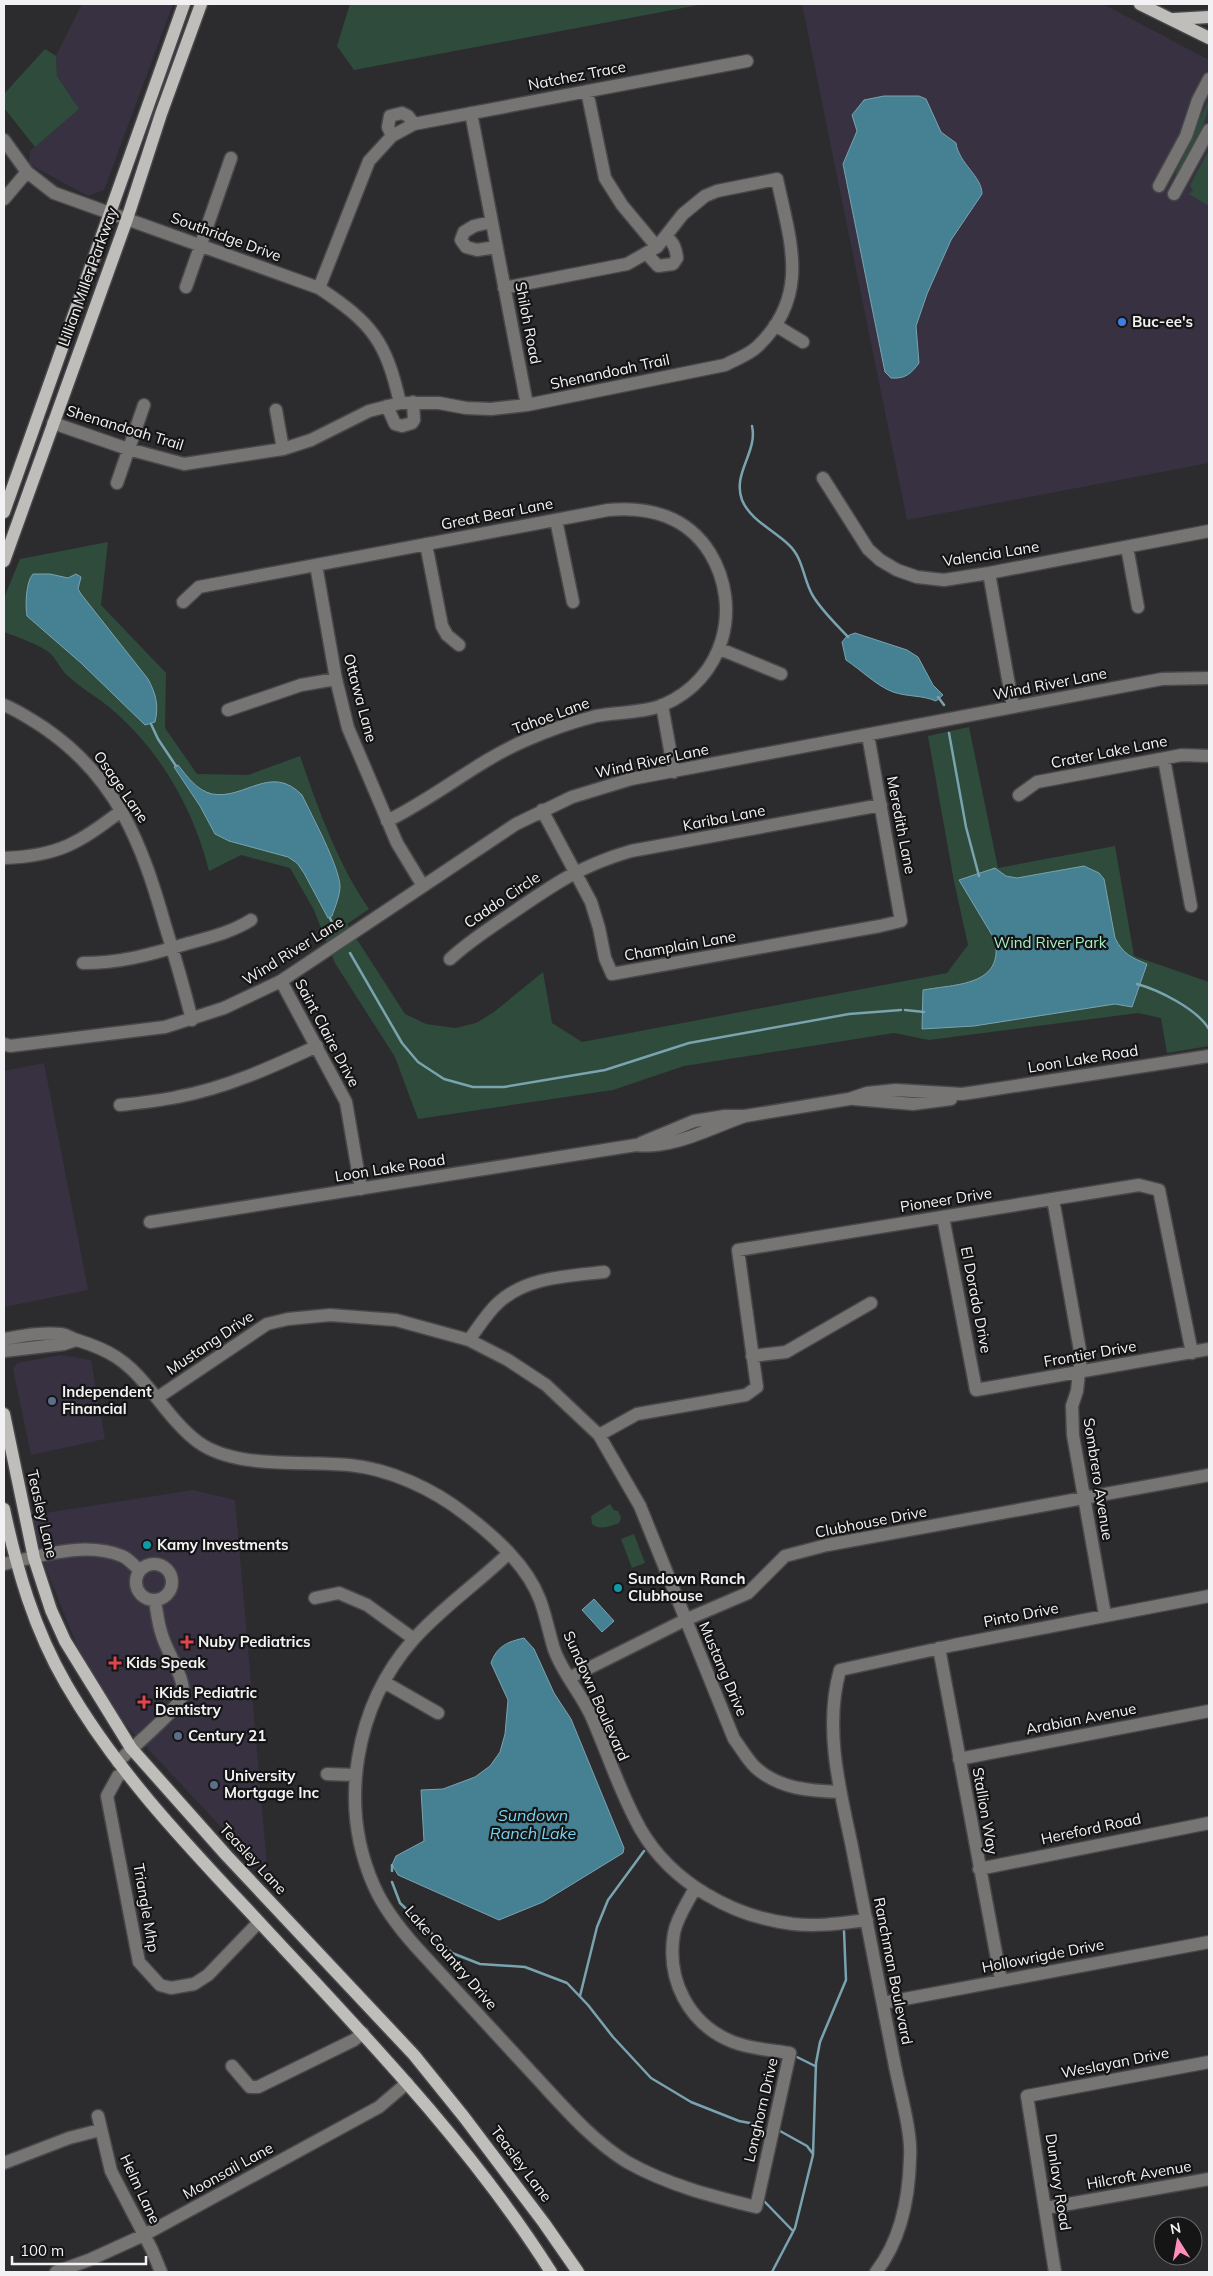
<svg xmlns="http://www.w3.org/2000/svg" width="1213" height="2276" viewBox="0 0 1213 2276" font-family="Mulish,sans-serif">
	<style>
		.commercial { fill: #373141 }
		.green { fill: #2f4b3b }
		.water { fill: #468193; stroke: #7aa3b0 }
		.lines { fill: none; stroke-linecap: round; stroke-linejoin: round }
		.stream { stroke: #7aa3b0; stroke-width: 2.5 }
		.minor-casing { stroke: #48484b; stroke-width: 15 }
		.major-casing { stroke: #48484b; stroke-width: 15 }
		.minor { stroke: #767574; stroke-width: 12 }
		.major { stroke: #c0bebb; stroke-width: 12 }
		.shop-dot { fill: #3f7fe0; stroke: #151516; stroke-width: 2 }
		.service-dot { fill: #5c6f8a; stroke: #151516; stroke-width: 2 }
		.culture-dot { fill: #0f9aa8; stroke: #151516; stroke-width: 2 }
		.health-dot { fill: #e0444e; stroke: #151516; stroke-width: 2 }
		.labels { text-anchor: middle; stroke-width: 4.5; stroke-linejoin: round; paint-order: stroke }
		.street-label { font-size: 15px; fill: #f2f2f4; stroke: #151516 }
		.poi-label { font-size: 15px; font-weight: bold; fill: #f2f2f4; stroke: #151516; text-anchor: start }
		.park-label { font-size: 15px; fill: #a5f1c4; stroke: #151516 }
		.water-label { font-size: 16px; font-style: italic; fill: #78d5f1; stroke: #151516 }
	</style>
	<rect width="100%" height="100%" fill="#2c2c2f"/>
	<path class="commercial" d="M82,4H173L104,190L88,196L29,164L30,151L79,109L57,76L56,56Z
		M802,4H1103L1209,60V463L907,520Z
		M44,1063L88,1290L4,1307V1071Z
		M61,1355L91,1360L105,1439L31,1455L13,1369L17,1363Z
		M193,1490L235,1500L268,1877L121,1720L82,1658L45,1566L32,1515Z"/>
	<path class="green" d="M350,4H704L354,70L337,46Z
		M45,49L56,56L57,76L79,109L35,147L4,108V94Z
		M1209,99C1209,122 1189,154 1178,175L1175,174Z
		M1209,150V206L1189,194L1191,191L1192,193L1193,192L1190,185Z
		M108,542L101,605L166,673L165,728L197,774L248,775L300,756C318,808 337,863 369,909L347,924L405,1014L426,1024L455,1028L476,1023L494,1012L543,972L552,1023L582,1042L947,973L968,945L954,881L928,736L969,727L998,868L1115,846L1134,956L1209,982V1046L1167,1053L1161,1018L1138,1013L929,1040L894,1033L684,1066L613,1090L418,1119L395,1057L335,963L314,910L290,868L241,855L209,871C194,811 163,755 116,713C101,699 83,690 68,676C61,670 58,662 52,655C40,644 19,638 4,632V598L20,559Z
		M610,1504L614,1510L618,1511L621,1518L619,1523C610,1526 600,1531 592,1524L591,1516Z
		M634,1534L645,1563L632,1568L621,1539Z"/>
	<path class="water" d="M884,96H919L926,99L941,132L956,143C959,164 982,176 982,194L951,240L927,294L916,326L919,363C911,374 905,379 891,378L885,372L843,164L857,131L852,115L864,100Z
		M33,574H50L68,578L76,574L81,577L78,589L81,594L148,679C156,694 159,706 155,722L145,725L81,663L27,616C25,606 26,581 33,574Z
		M855,633L907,650L918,657L933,685L943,695L936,701C922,695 908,697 893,692C877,686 861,670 846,660L842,642L847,636Z
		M178,765C187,776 196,790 212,794C245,800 271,763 302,795C312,816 339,866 340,886C340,896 335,907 332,916L328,918L304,873L297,863L288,857L229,841L215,834L200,806L174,767Z
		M1084,866L1099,873L1104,879L1115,938C1123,954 1132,958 1147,964L1132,1007L1115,1004L974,1026L922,1029L923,990C956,984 1004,986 995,940L959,880L995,868L1006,876L1017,878Z
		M594,1599L614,1621L602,1632L582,1610Z
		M524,1638L534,1649L554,1693L571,1719L624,1848L623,1853L543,1902L499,1920L398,1875L392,1865L396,1856L424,1841L421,1790L443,1789L475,1777L490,1766L500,1752L505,1734L508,1700L491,1663C497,1646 507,1642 524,1638Z"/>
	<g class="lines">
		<path class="stream" d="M752,426C758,452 732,473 742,500C750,520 775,531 789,545C804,559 803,580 813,596C822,611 837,625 848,637
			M938,697L944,705
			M151,724L158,739L176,766
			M949,733L966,827L979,876
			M330,918L335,929
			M350,953L402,1043L418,1062L444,1079L473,1087H504L605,1070L689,1043L849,1014L901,1010
			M1137,984C1159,990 1197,1009 1209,1029
			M905,1010L924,1012
			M392,1871V1865
			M392,1882L400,1903L452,1953L480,1964L525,1967L567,1983L588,2005L613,2037L651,2078L691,2102L739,2121L755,2124
			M580,1996L597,1927L608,1900L644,1851
			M793,2055L815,2066
			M780,2131L807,2146L813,2154
			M763,2200L793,2231
			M772,2272L795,2228L813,2155L816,2063L820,2042L846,1980L844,1931"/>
		<g class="minor-casing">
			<path id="minor" d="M587,91L605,178L622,205L657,247
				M471,113L527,405
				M392,136L388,127L390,116L402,113L408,116L414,124
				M4,140L27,172L54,193L319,288C372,323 386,341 400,403
				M1159,186L1186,136L1198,100L1209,79
				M1174,194L1209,130
				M4,199L27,172
				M491,222L474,226L464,232L461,240L466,247L477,250L496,247
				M646,253L658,266L673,264L677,258C676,249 674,243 666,236
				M186,287L231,158
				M319,288L369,161L392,136L414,124L747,61
				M775,325L803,342
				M387,406L395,424L402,426L412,423L414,420L413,402
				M276,410L283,449
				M53,423L128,449L184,464L283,449L311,440L369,411L400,403H439L466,408L491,409L527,405L725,365C736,359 749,355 758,346C811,295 790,241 777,179L717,191L705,196L683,214L657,247L627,264L504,288
				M823,478L868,549L880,560L897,570L917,577L944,580L989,573L1209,531
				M117,483L144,405
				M556,520L573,602
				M426,544L442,626L447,635L459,645
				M1127,547L1138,607
				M316,565L336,679L348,728L397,843L423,886
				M989,573L1013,707
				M183,602L199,587L608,510C648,506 687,516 710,553C743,608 724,679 663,705C644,713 616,712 596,716C572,722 547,731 524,741C476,762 435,798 387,821
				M720,649L781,674
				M4,705C19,711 30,719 43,727C117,777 142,844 165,925C175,957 184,988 192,1020
				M662,705L674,772
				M228,710L301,685L336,679
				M1164,759L1191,906
				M1019,795L1037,782L1182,755L1209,756
				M542,810L591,902L599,928L605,958L612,974L880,926L901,921L868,735
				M4,858C59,856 79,843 121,811
				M450,959C469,941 490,928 512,913C554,884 582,865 631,851L881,805
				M83,963C123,963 151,954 189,943C211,937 232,932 251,920
				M281,981L346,1102L361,1189
				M4,1044L10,1046L165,1027L224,1008L281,981L516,824L572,797L631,779L1162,679L1209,678
				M854,1099L913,1104L951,1099
				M120,1105C138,1103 158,1101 177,1097C226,1088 272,1067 317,1046
				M641,1143L694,1121L725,1116H745L849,1099L867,1093L896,1090L962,1094L976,1092L1209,1056
				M1053,1199L1081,1356L1077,1391L1072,1406L1073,1435L1105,1615
				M943,1217L976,1390L1209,1349
				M150,1222L636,1145C674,1149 710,1128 745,1116
				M4,1339C22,1336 42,1332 61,1334C67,1335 71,1338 77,1340C109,1350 126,1360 147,1386C163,1405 178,1427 198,1442C237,1470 303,1460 349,1465C390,1469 433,1489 465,1514C494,1536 527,1565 540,1600C546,1616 549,1633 554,1649C563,1675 583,1695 593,1720C609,1757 621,1795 641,1830C672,1883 733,1917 793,1924C818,1927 842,1923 867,1920
				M469,1340C478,1328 487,1313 498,1303C526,1277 568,1276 604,1272
				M4,1351L64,1344L76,1340
				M752,1356L786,1352L871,1303
				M157,1398L267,1324L288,1319L330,1315L396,1320L469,1340L508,1360L546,1385L599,1435L640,1506L734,1739C741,1748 747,1759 755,1767C779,1789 810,1791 840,1792
				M599,1435L637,1414L746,1395L757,1387L738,1250L1139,1185L1159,1190L1192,1353
				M509,1553C478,1583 441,1608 413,1640C355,1706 338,1805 374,1886C384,1909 400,1929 417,1948C456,1990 494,2032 533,2074C562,2105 591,2140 627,2162C668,2185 711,2196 756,2207L790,2053C771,2050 751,2049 733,2042C688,2024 666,1979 674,1933C677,1917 688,1902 695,1888
				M136 1582a18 18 0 1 1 36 0a18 18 0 1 1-36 0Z
				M4,1564C41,1556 84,1541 122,1556C128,1558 134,1566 140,1570
				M315,1598L339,1593L367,1605L414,1639
				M939,1648L1001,1980
				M569,1678L685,1620L748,1593L785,1556L827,1545L1209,1475
				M384,1682L438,1713
				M959,1759L1209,1711
				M118,1762C131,1748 177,1711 182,1696C188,1682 166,1651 162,1635C158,1624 157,1612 155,1601
				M126,1772L118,1776L107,1796L139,1962L160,1985L171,1988L194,1984L208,1975L259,1922
				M327,1774L355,1775
				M979,1869L1209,1823
				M883,2003L1209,1942
				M232,2066L250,2087H258L354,2040L363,2033
				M98,2116L111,2171L152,2250L161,2272
				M4,2163L69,2138L100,2130
				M1046,2208L1209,2179
				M56,2272L89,2260L144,2235L379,2107L407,2083
				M876,2272C901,2240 909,2198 910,2158C912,2131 899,2089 894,2061C880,1988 866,1915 851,1842C839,1787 824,1726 840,1670L954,1645L1209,1596
				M1055,2272L1027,2096L1209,2062"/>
		</g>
		<g class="major-casing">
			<path id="major" d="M1140,4L1209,38
				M1174,19L1209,17
				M4,512L184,4
				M4,561L127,219L161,114L201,4
				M4,1414L34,1558L51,1610L65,1641L131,1748L227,1856L414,2055L464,2117L544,2223L578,2272
				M4,1509C17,1570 34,1629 66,1684C118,1774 190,1848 261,1924C364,2035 470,2144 551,2272"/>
		</g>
		<use href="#minor" class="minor"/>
		<use href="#major" class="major"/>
	</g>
	<circle class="shop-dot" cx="1122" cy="322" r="5"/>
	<g class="service-dot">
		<circle cx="52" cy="1401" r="5"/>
		<circle cx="178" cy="1736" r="5"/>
		<circle cx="214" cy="1785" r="5"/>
	</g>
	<g class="culture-dot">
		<circle cx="147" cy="1545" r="5"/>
		<circle cx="618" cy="1588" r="5"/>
	</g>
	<g class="health-dot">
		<path d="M184.5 1634.5h5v5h5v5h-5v5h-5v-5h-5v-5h5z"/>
		<path d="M112.5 1655.5h5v5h5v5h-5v5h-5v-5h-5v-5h5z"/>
		<path d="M141.5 1694.5h5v5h5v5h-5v5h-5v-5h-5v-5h5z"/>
	</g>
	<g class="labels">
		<g class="street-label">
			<text transform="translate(577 76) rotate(-11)" y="5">Natchez Trace</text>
			<text transform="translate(226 237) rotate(20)" y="5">Southridge Drive</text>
			<text transform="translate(88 277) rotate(-70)" y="5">Lillian Miller Parkway</text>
			<text transform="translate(528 323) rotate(79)" y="5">Shiloh Road</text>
			<text transform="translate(610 372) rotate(-12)" y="5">Shenandoah Trail</text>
			<text transform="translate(125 428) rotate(17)" y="5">Shenandoah Trail</text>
			<text transform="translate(497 514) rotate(-11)" y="5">Great Bear Lane</text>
			<text transform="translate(991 554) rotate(-9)" y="5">Valencia Lane</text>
			<text transform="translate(1050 684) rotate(-11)" y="5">Wind River Lane</text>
			<text transform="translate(360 698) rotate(75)" y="5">Ottawa Lane</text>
			<text transform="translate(551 716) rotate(-20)" y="5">Tahoe Lane</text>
			<text transform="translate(1109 752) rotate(-11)" y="5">Crater Lake Lane</text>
			<text transform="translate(652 761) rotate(-12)" y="5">Wind River Lane</text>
			<text transform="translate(121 787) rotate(55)" y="5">Osage Lane</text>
			<text transform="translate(724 818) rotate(-11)" y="5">Kariba Lane</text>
			<text transform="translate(901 825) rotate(79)" y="5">Meredith Lane</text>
			<text transform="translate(502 900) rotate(-34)" y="5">Caddo Circle</text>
			<text transform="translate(680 946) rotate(-10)" y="5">Champlain Lane</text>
			<text transform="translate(293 951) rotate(-32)" y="5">Wind River Lane</text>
			<text transform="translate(327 1033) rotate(62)" y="5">Saint Claire Drive</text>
			<text transform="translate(1083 1059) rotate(-9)" y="5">Loon Lake Road</text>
			<text transform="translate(390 1168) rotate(-9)" y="5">Loon Lake Road</text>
			<text transform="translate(946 1200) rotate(-9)" y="5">Pioneer Drive</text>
			<text transform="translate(976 1300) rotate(79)" y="5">El Dorado Drive</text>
			<text transform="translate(210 1343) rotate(-34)" y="5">Mustang Drive</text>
			<text transform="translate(1090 1354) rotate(-10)" y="5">Frontier Drive</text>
			<text transform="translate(1098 1479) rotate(81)" y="5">Sombrero Avenue</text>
			<text transform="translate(42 1514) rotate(77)" y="5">Teasley Lane</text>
			<text transform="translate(871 1522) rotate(-11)" y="5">Clubhouse Drive</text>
			<text transform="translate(1021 1615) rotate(-11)" y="5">Pinto Drive</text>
			<text transform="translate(723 1669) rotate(67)" y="5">Mustang Drive</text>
			<text transform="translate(596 1696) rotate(66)" y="5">Sundown Boulevard</text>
			<text transform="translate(1081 1719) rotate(-11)" y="5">Arabian Avenue</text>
			<text transform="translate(985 1811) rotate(80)" y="5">Stallion Way</text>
			<text transform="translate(1091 1829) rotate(-12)" y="5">Hereford Road</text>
			<text transform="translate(253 1859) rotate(47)" y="5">Teasley Lane</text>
			<text transform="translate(146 1908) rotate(80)" y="5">Triangle Mhp</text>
			<text transform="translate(1043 1956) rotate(-11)" y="5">Hollowrigde Drive</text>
			<text transform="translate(451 1958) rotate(49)" y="5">Lake Country Drive</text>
			<text transform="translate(893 1971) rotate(79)" y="5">Ranchman Boulevard</text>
			<text transform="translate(1115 2063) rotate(-11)" y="5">Weslayan Drive</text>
			<text transform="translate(761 2110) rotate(-77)" y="5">Longhorn Drive</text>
			<text transform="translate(521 2164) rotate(53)" y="5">Teasley Lane</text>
			<text transform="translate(228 2171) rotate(-29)" y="5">Moonsail Lane</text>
			<text transform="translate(1139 2175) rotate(-10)" y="5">Hilcroft Avenue</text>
			<text transform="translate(1058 2182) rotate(81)" y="5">Dunlavy Road</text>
			<text transform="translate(140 2189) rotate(65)" y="5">Helm Lane</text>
		</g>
		<g class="poi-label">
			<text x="1132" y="327">Buc-ee's</text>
			<text x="62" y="1397">Independent<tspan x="62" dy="17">Financial</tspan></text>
			<text x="157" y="1550">Kamy Investments</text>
			<text x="628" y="1584">Sundown Ranch<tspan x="628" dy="17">Clubhouse</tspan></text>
			<text x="198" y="1647">Nuby Pediatrics</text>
			<text x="126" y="1668">Kids Speak</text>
			<text x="155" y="1698">iKids Pediatric<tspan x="155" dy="17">Dentistry</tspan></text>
			<text x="188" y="1741">Century 21</text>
			<text x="224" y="1781">University<tspan x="224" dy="17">Mortgage Inc</tspan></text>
		</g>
		<g class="park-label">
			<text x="1050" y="948">Wind River Park</text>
		</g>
		<g class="water-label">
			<text x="533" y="1821">Sundown<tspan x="533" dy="18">Ranch Lake</tspan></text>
		</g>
	</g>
	<rect width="1213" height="2276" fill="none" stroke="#f2f2f4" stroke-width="10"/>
	<g transform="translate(1178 2241) rotate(349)"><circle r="24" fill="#151516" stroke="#6d6d6f"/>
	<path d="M0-4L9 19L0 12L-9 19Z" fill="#fe8ebc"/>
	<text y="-8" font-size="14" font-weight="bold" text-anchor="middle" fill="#f2f2f4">N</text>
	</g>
	<path d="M12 2256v8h134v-8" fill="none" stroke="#f2f2f4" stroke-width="2.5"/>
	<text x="20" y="2256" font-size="15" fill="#f2f2f4" stroke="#151516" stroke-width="4" paint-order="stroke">100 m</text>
</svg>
